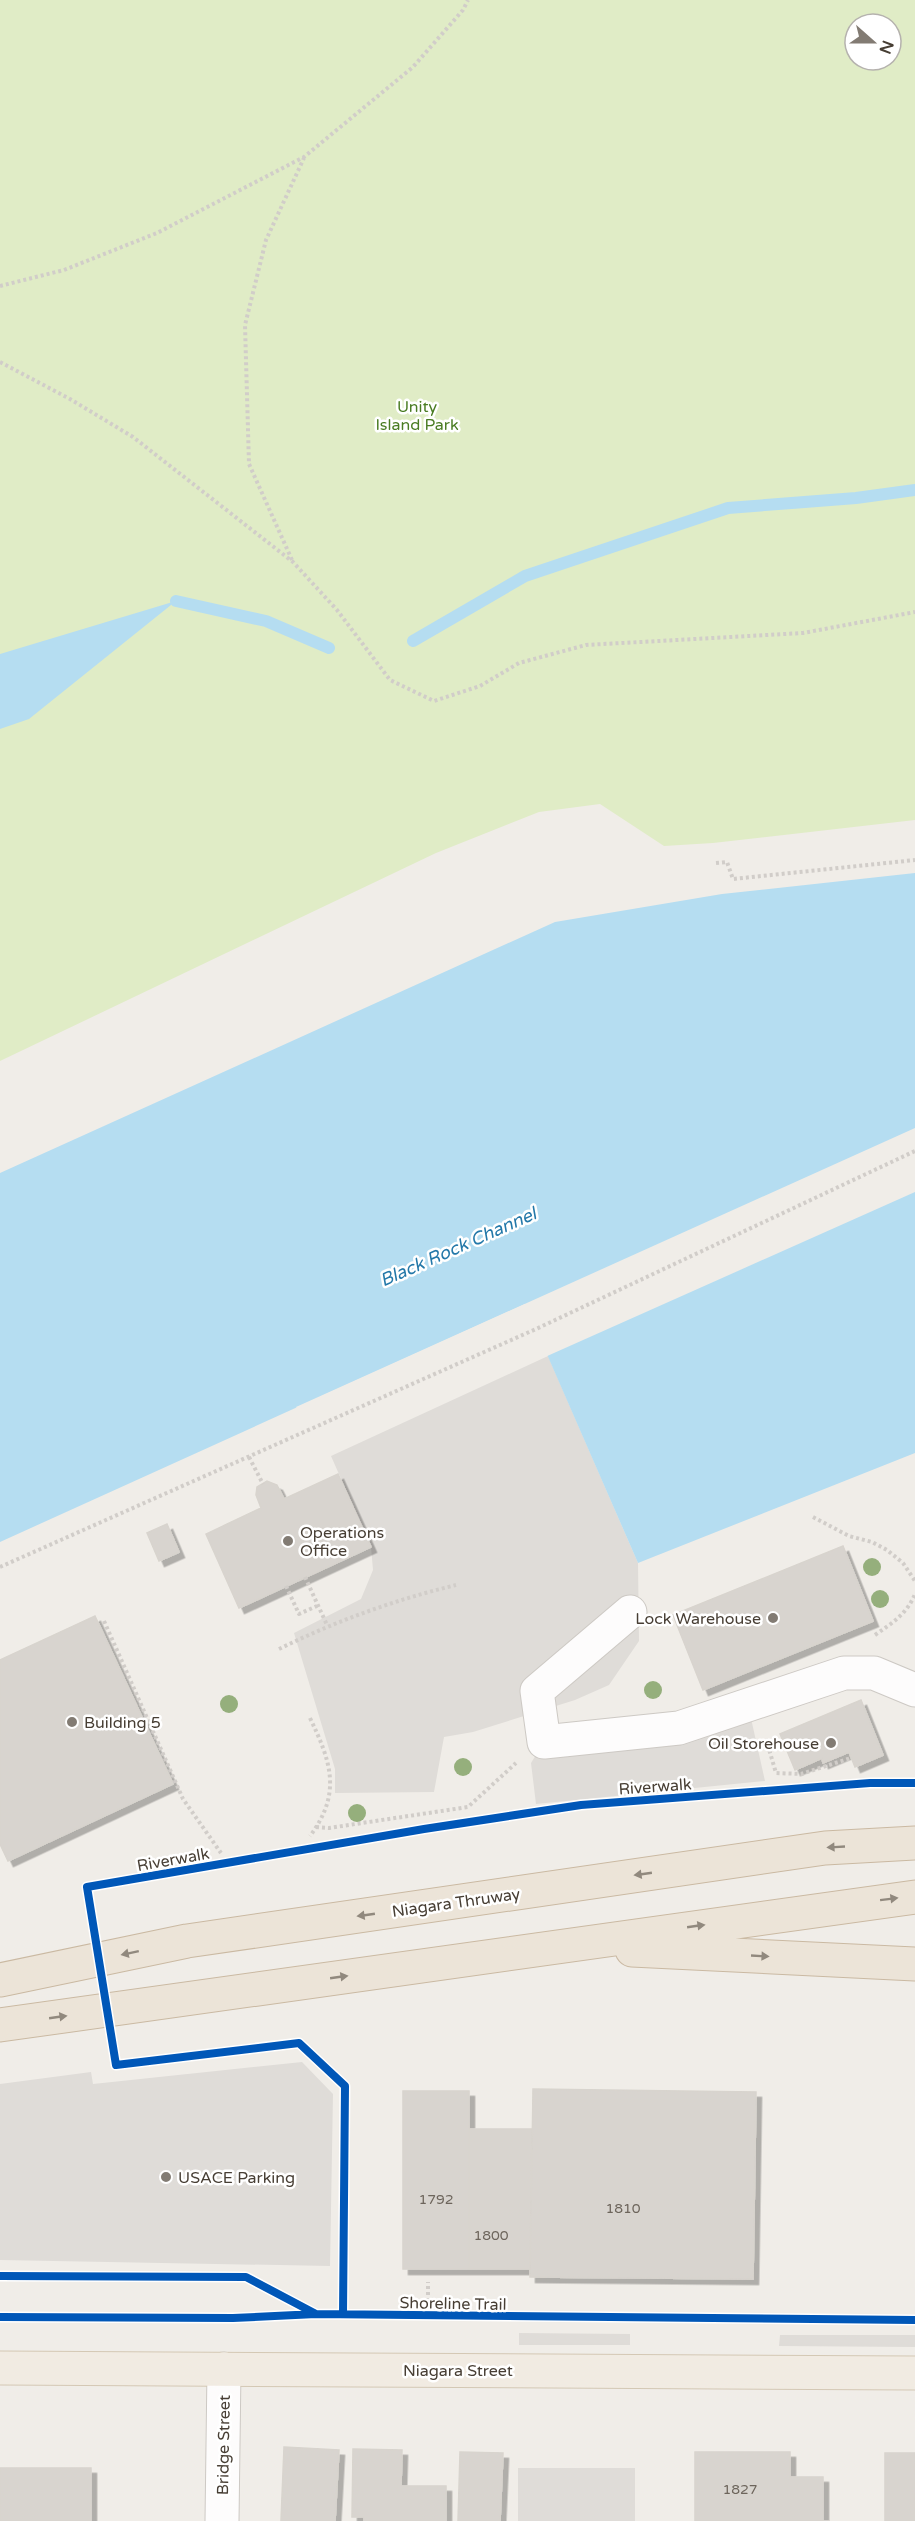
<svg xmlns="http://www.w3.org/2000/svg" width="915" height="2521" viewBox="0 0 915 2521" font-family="'Varela Round',sans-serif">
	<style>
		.green { fill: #e0ecc6; fill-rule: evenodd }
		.parking { fill: #dfdcd8 }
		.water { fill: #b5ddf1 }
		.pier { fill: #f0ede8 }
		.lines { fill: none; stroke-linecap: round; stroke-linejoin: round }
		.stream { stroke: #b5ddf1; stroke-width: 12 }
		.building { fill: #d8d4cf; stroke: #d8d4ce; stroke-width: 1.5; filter: url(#shadow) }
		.minor-casing { stroke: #cdc9c4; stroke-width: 35 }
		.major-casing { stroke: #d4c8b4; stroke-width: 35 }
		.highway-casing { stroke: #cab9a2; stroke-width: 35 }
		.path { stroke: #d1cdc9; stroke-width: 4; stroke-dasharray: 3 3; stroke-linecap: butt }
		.minor { stroke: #fdfcfc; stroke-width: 33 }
		.major { stroke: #f1ebe2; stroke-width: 33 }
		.highway { stroke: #ece4d8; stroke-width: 33 }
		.cycleway-casing { stroke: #fff; stroke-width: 11 }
		.cycleway { stroke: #0057b8; stroke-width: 8 }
		.tree { fill: #95af7c }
		.oneway { fill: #91897e }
		.poi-dot { fill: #827b73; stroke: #fff; stroke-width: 2 }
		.labels { text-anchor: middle; stroke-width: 5; stroke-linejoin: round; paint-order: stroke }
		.number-label { font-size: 14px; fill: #6d655c }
		.park-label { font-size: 16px; fill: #4a7c23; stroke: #fff }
		.poi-label { font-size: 16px; fill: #473e34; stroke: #fff; text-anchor: start }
		.street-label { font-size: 16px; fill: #473e34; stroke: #fff }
		.water-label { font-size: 18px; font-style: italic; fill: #2378a9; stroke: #fff }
	</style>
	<defs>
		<filter id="shadow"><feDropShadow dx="5.5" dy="5.5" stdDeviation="0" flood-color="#0004"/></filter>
	</defs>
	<rect width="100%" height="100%" fill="#f0ede8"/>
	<path class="green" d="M0,0H915V820L713,843L664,846L600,804L539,812L436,853L0,1061ZM855,24H891V60H855Z"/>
	<path class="parking" d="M548,1356L638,1563L639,1641L609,1685L575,1700L473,1732L444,1737L434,1792L335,1793V1769L294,1633L361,1599L373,1570L371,1547L331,1456Z
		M748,1705L765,1781L536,1804L531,1763L544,1742Z
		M302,2062L333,2094L330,2266L0,2260V2084L91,2072L93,2084Z
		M519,2333L630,2334V2345H519Z
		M780,2335H915V2347L779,2346Z
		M518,2468H635V2521H518Z"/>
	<path class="water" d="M176,601L29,719L0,729V654Z
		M915,873V1453L638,1563L525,1304L0,1542V1173L555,922L722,894Z"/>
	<path class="pier" d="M915,1128V1192L545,1357L524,1308L298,1410L296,1407Z"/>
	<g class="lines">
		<path class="stream" d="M176,601L266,621L329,648
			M413,641L525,576L728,508L856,498L915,490"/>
	</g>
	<path class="building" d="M338,1474L371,1547L239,1608L206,1534L261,1508L256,1495L257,1487L267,1481L277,1485L284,1499Z
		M167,1524L179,1552L159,1561L147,1533Z
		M843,1546L873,1621L703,1690L673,1615Z
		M95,1616L173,1784L8,1861L0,1844V1660Z
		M861,1700L883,1755L855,1767L849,1752L823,1763L822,1758L795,1770L780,1734Z
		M533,2089L756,2092L753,2279L530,2277Z
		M403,2091H469V2269H403Z
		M469,2129H532L530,2269H469Z
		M284,2447L339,2450L335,2521H281Z
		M353,2449L402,2450L401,2486H446V2521H364V2517H352Z
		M460,2452L503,2453L500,2521H458Z
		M695,2452H790V2477H823V2521H830H695Z
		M885,2453H915V2521H885Z
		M0,2468H91V2521H0Z"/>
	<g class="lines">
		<g class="minor-casing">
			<path id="minor" d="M630,1612L537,1691L544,1742L679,1728L844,1673H874L915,1690
				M222,2521L224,2369"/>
		</g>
		<g class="major-casing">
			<path id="major" d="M0,2368L915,2373"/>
		</g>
		<g class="highway-casing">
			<path id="highway" d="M632,1950L915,1964
				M0,1980L187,1941L825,1848L915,1843
				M0,2025L915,1897"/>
		</g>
		<path class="path" d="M0,286L64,270L157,233L304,157L413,67L463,10L468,0
			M0,362L70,399L133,437L293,562L337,610L390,680L434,701L480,686L519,663L586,645L803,633L915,612
			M292,560L249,464L245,325L266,240L304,158
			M716,863L727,862L733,879L915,860
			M249,1457L263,1484
			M813,1517L849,1536L872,1542L887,1550L903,1563L915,1581
			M0,1567L536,1329L915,1151
			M305,1577L327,1625
			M286,1586L299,1614L317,1606
			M104,1621L183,1799L221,1853
			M875,1635C892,1623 907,1614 915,1594
			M279,1649C336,1621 394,1600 456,1585
			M310,1718C331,1762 342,1793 310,1836
			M766,1739L776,1773L801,1774L851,1758
			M316,1827L329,1828L468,1807L516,1763
			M428,2307V2282"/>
		<use href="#minor" class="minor"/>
		<use href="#major" class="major"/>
		<use href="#highway" class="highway"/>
		<g class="cycleway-casing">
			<path id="cycleway" d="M0,2276L246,2277L316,2314
				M343,2314L345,2086L299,2043L116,2065L87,1887L424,1829L581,1805L870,1783H915
				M0,2317L233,2318L316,2314L915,2320"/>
		</g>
		<use href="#cycleway" class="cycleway"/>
	</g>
	<g class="tree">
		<circle cx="872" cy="1567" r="9"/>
		<circle cx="880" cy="1599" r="9"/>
		<circle cx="653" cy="1690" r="9"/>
		<circle cx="229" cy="1704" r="9"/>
		<circle cx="463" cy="1767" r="9"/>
		<circle cx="357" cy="1813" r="9"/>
	</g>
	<defs><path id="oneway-solid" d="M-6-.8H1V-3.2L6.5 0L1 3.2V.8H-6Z" transform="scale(1.5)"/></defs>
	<g class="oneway">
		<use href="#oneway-solid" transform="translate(836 1847) rotate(177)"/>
		<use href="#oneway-solid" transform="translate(643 1874) rotate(172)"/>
		<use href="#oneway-solid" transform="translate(889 1899) rotate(-7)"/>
		<use href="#oneway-solid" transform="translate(366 1915) rotate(172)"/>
		<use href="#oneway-solid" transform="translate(696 1926) rotate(-8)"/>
		<use href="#oneway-solid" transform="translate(130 1953) rotate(168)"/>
		<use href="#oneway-solid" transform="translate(760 1956) rotate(3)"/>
		<use href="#oneway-solid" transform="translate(339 1977) rotate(-8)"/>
		<use href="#oneway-solid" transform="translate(58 2017) rotate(-8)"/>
	</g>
	<g class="poi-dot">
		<circle cx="288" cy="1541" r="6"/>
		<circle cx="773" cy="1618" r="6"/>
		<circle cx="72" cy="1722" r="6"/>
		<circle cx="831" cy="1743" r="6"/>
		<circle cx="166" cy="2177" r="6"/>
	</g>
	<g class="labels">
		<g class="number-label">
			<text x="436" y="2204">1792</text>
			<text x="623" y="2213">1810</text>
			<text x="491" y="2240">1800</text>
			<text x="740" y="2494">1827</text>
		</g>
		<g class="park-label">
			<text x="417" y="412">Unity<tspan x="417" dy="18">Island Park</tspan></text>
		</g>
		<g class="poi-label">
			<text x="300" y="1538">Operations<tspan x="300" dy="18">Office</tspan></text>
			<text x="761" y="1624" text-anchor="end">Lock Warehouse</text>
			<text x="84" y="1728">Building 5</text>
			<text x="819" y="1749" text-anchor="end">Oil Storehouse</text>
			<text x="178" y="2183">USACE Parking</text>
		</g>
		<g class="street-label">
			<text transform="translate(655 1786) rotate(-4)" y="6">Riverwalk</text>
			<text transform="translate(173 1859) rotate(-10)" y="6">Riverwalk</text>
			<text transform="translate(456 1902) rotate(-8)" y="6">Niagara Thruway</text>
			<text transform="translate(453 2303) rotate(1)" y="6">Shoreline Trail</text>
			<text x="458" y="2376">Niagara Street</text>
			<text transform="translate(223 2445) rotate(-89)" y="6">Bridge Street</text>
		</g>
		<g class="water-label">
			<text transform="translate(458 1247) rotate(-24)" y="6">Black Rock Channel</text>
		</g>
	</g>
	<g transform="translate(873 42) rotate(111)"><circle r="28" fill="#ffffff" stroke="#b5b2ae" stroke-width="1.5"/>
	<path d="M0-4.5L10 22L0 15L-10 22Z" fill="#827b73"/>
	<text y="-9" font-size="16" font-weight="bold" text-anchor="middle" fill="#473e34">N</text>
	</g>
</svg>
